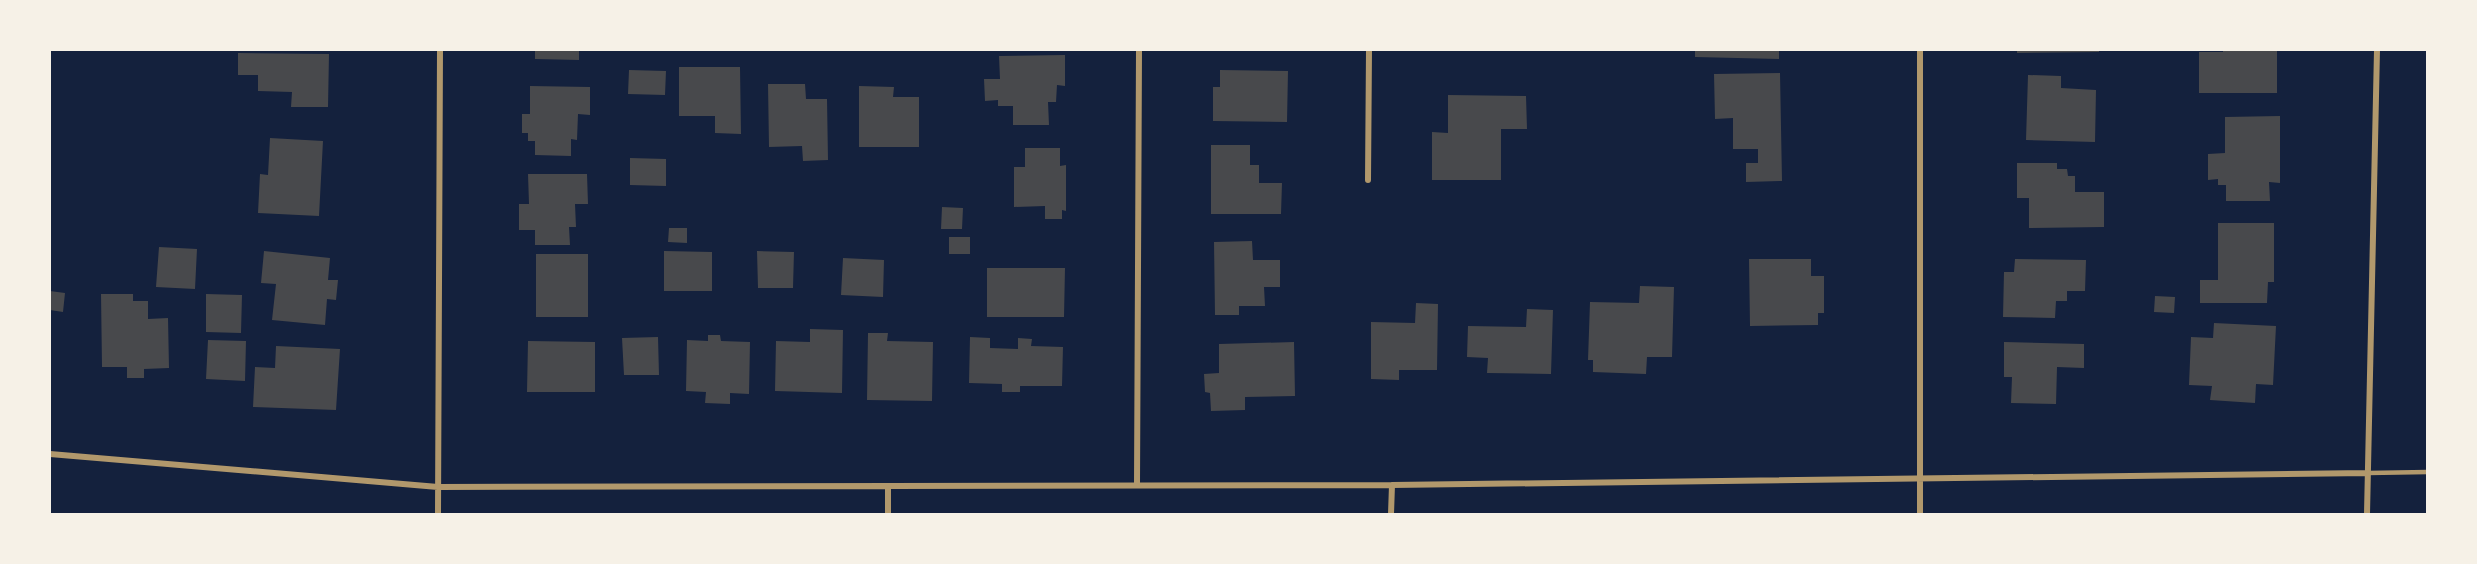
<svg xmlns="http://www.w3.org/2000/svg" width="2477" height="564" viewBox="0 0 2477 564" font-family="'Fira Sans',sans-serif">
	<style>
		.building { fill: #48494c }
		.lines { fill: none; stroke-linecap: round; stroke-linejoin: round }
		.service { stroke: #b1986c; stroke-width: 4.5 }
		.minor { stroke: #b1986c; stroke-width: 6 }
	</style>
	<rect width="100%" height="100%" fill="#14213d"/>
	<path class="building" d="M535,50H579V60L535,59Z
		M1695,50H1779V59L1695,57Z
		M2017,50H2099V52L2017,53Z
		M2223,50H2277V93H2199V52H2223Z
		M238,53L329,54L328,107H291L292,92L258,91V75H238Z
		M1065,55V86L1057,85L1056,102H1048L1049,125H1013V106H998V100L985,101L984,79H1000L999,56Z
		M679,67H740L741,134L715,133V116H679Z
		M629,70L666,71L665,95L628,94Z
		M1220,70L1288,71L1287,122L1213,121V87H1220Z
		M1780,73L1782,181L1746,182V163H1758V149H1733V118L1715,119L1714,74Z
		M2028,75L2061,76V88L2096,90L2095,142L2026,140Z
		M768,84H805L806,99H827L828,160L803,161L802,146L769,147Z
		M530,86L590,87V115L578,114L577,140L571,139V156L535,155V141H528V133H522V114H530Z
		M859,86L894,87L893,97H919V147H859Z
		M1448,95L1526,96L1527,129H1501V180H1432V132L1448,133Z
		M2280,116V183L2269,182L2270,201H2226V185H2218V179L2208,180V154L2225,153V117Z
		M270,138L323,141L319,216L258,213L260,174L268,175Z
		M1211,145H1250V165H1259V183H1282L1281,214H1211Z
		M1025,148H1060V166L1066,165V211L1062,210V219H1045V206L1014,207V167H1025Z
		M630,158L666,159V186L630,185Z
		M2017,163H2057V169H2067L2068,176H2075V192H2104V227L2029,228V198H2017Z
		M528,174H587L588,204H575L576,227H569L570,245H535V230H519V204H529Z
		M942,207L963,208L962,229H941Z
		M2218,223H2274V282H2268L2267,303H2200V280H2218Z
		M669,228H687V243L668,242Z
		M949,237H970V254H949Z
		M1252,241L1253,260H1280V287H1264L1265,306H1239V315H1215L1214,242Z
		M159,247L197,249L195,289L156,287Z
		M264,251L330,258L328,280H338L336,300L327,299L325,325L272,320L276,284L261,283Z
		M664,251L712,252V291H664Z
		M757,251L794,252L793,288H758Z
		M536,254H588V317H536Z
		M843,258L884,260L883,297L841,295Z
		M1749,259H1811V276H1824V313H1818V325L1750,326Z
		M2015,259L2086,260L2085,291H2067V301H2056L2055,318L2003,317L2004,272H2014Z
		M987,268H1065L1064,317H987Z
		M1640,286L1674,287L1672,357H1647L1646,374L1593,372V360H1588L1590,302L1639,303Z
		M50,291L65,293L63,312L50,310Z
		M101,294H133V301H148V319L168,318L169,368L144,369V378H127V367H102Z
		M206,294L242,295L241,333L206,332Z
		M2155,296L2175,297L2174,313L2154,312Z
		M1416,303L1438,304L1437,370H1399V380L1371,379V322L1415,323Z
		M1527,309L1553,310L1551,374L1487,373L1488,358L1467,357L1468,326L1526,327Z
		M2214,323L2276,326L2273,385L2256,384L2255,403L2210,400L2212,386L2189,385L2191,337L2213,338Z
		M810,329L843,330L842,393L775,391L776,341L810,342Z
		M868,333H888L887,341L933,342L932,401L867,400Z
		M708,335H720L721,341L750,342L749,394L730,393V404L705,403L706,392L686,391L687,340L708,341Z
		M658,337L659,375H624L622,338Z
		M970,337L990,338V348L1018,349V338L1032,339L1031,346L1063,347L1062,386H1020V392H1002V384L969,383Z
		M208,340L246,341L245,381L206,379Z
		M528,341L595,342V392H527Z
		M1294,342L1295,396L1245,397V410L1211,411L1210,393L1205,392L1204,374L1219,373V344Z
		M2004,342L2084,344V368L2057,367L2056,404L2011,403L2012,377H2004Z
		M276,346L340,349L336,410L253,407L255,367L275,368Z"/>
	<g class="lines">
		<path class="service" d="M2368,473L2428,472"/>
		<path class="minor" d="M1920,50V514
			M1368,180L1369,50
			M50,454L438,487L1392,485L2368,473
			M1137,484L1139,50
			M888,487V514
			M438,514L440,50
			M1391,514L1392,485
			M2367,514L2377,50"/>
	</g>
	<rect width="2477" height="564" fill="none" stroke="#f6f1e7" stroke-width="102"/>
</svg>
